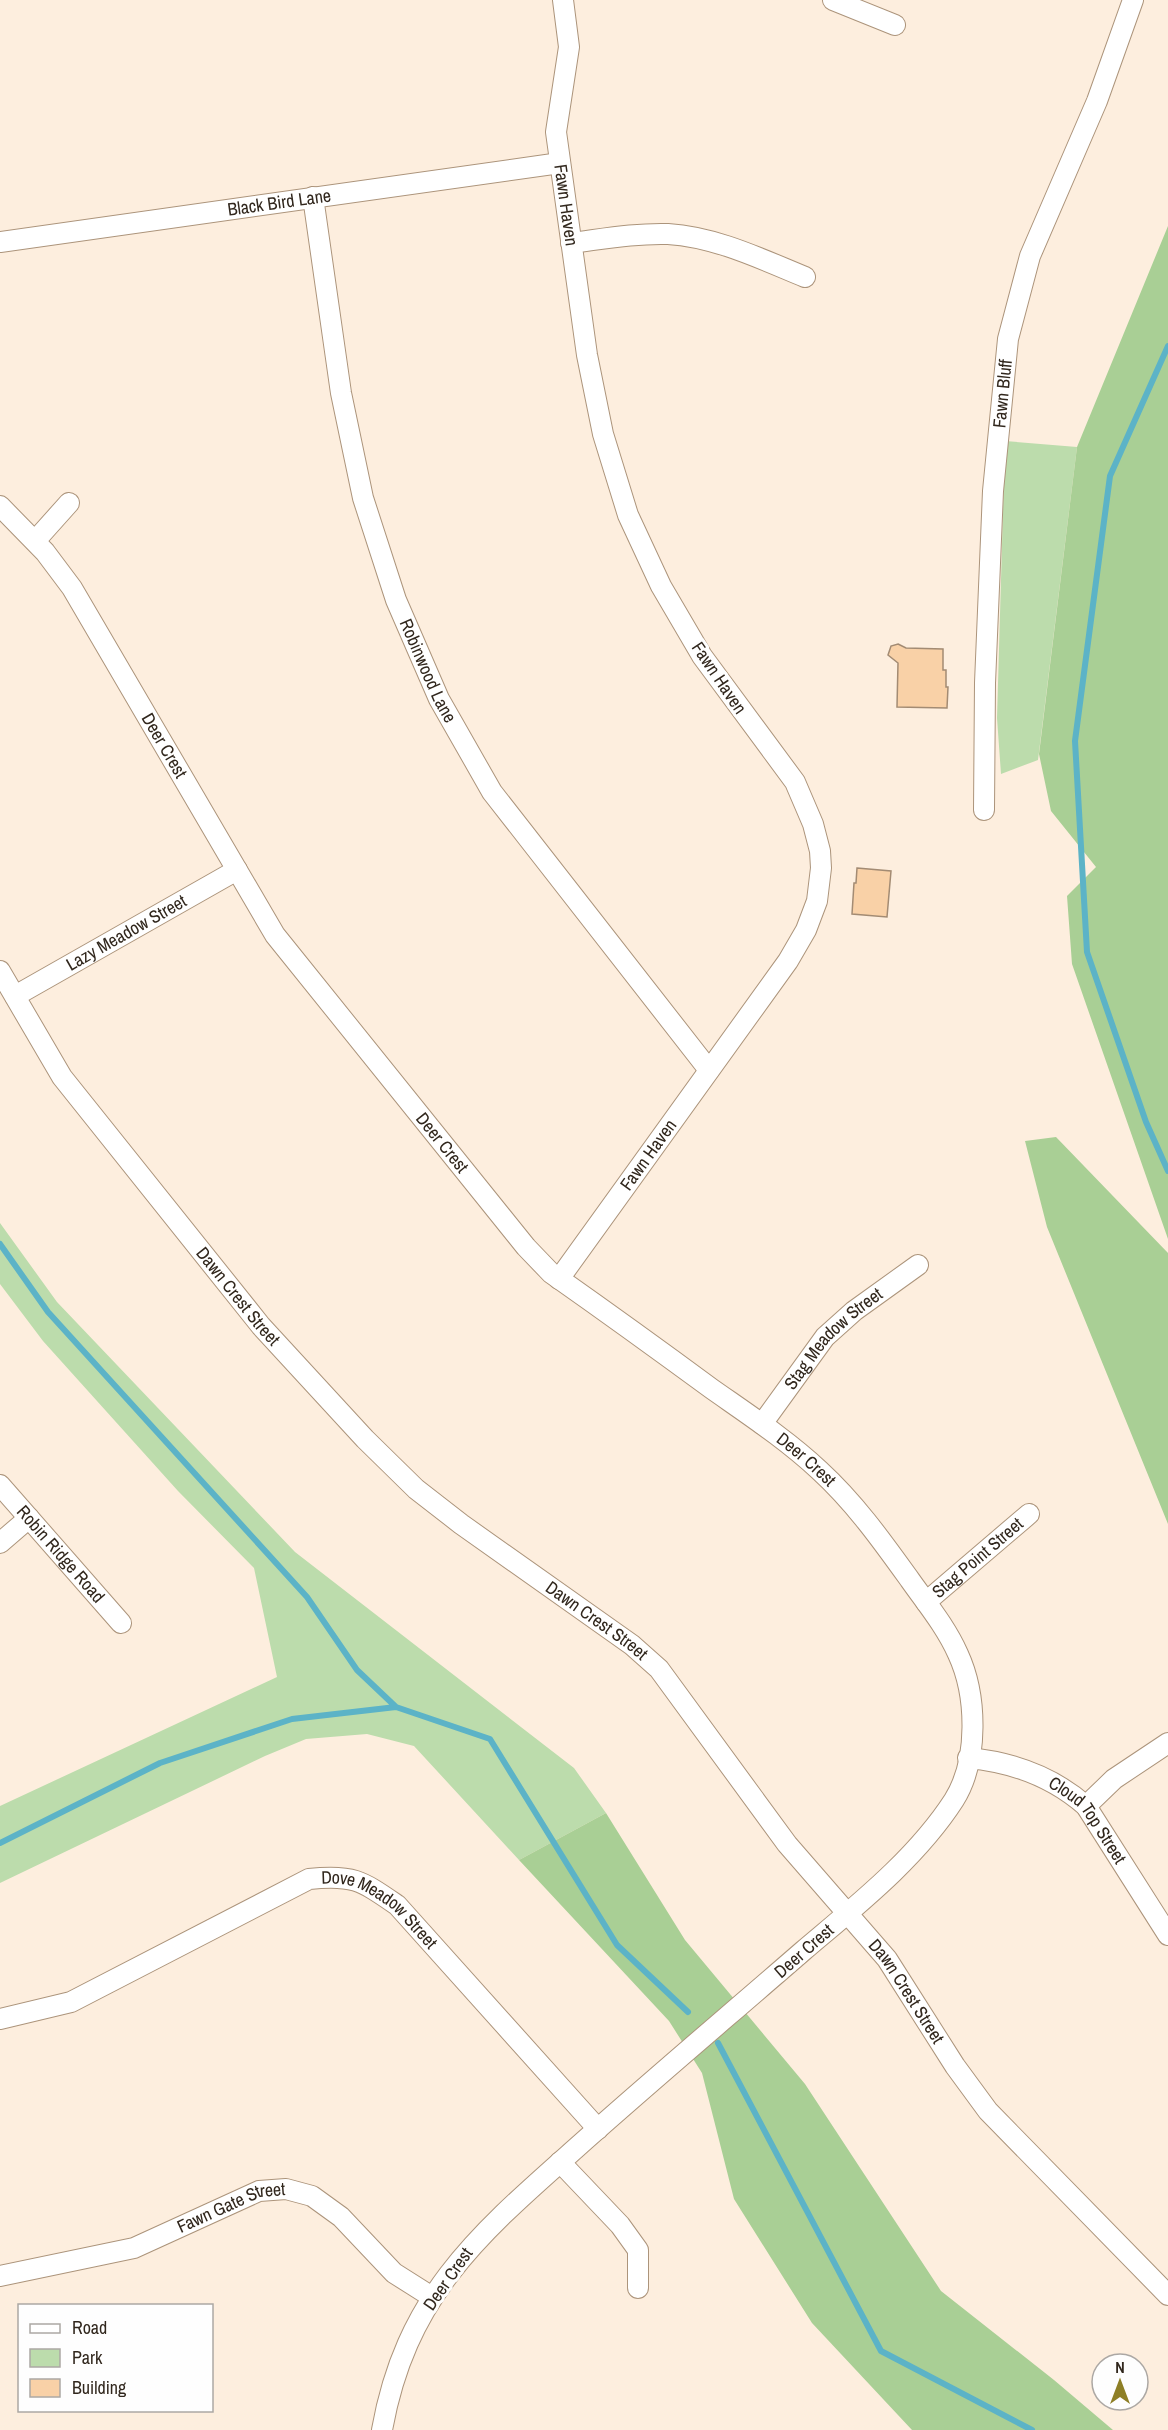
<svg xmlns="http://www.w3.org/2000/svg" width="1168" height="2430" viewBox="0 0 1168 2430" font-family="'Archivo Narrow',sans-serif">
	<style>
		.green { fill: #bcdcac }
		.forest { fill: #a9cf95 }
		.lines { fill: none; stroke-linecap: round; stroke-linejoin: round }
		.stream { stroke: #5cb3c7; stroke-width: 6 }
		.building { fill: #f9d1a7; stroke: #a38b73; stroke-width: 1.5 }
		.minor-casing { stroke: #ac947b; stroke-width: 22 }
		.minor { stroke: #fff; stroke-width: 20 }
		.labels { text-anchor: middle; stroke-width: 6; stroke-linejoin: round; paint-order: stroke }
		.street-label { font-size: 18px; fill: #31271d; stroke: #fefefe }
	</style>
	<rect width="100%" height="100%" fill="#fdeede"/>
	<path class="green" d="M1005,441L1077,447L1038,760L1001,774L997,718Z
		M0,1223L57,1302L295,1552L574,1768L606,1813L519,1860L414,1746L367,1734L306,1739L265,1756L0,1883V1806L277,1677L254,1568L178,1491L43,1341L0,1284Z"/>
	<path class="forest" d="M1168,226V1239L1072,964L1067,896L1096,867L1051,811L1039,754L1077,447Z
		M1056,1137L1168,1253V1524L1047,1227L1025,1141Z
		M606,1813L685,1940L805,2084L941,2291L1054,2380L1113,2430H912L812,2323L734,2199L702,2073L669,2021L519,1860Z"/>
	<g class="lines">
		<path class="stream" d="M1168,346L1110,476L1075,741L1087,952L1146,1122L1168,1171
			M0,1244L48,1312L307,1597L357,1670L396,1707
			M0,1843L160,1763L292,1719L396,1707L490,1739L617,1945L688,2012
			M718,2043L881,2351L1032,2430"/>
	</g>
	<path class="building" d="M898,644L906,648L943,649V670H946V687H948L947,708L897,707L898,663L888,655L891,646Z
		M857,868L891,871L887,917L852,914L854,883H856Z"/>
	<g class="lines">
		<g class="minor-casing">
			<g id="minor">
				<path d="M833,0L895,25"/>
				<path id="s1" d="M313,197L341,393L363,498L396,600L439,699L492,792L709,1070"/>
				<path id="s2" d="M0,242L560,163"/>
				<path d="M571,243C603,239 635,233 668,234C716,237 761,259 805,277"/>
				<path id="s3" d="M0,506L45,552L72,588L275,935L526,1247L551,1273C605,1311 659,1350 712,1389C749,1415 787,1440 819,1470C855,1503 882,1541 910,1580C927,1604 946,1627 958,1654C977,1695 979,1760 954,1800C916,1859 856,1906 803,1951C727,2017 650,2082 575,2149C478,2235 406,2296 382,2430"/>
				<path d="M35,541L69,503"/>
				<path id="s4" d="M984,810L985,683L993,491L1008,339L1030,256L1097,101L1133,0"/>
				<path id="s5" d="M0,971L62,1077L261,1326L365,1439L416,1489L461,1524L632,1645L659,1669L787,1844L887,1959L955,2066L988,2111L1168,2295"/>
				<path id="s6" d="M15,996L237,870"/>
				<path id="s7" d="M559,1279L788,961L806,930L817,901L821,868L820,851L813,824L795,782L702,656L661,586L628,515L603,434L587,355L556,132L569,47L563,0"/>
				<path id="s8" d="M762,1424L825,1337L854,1311L918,1265"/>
				<path id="s9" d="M0,1485L121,1623"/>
				<path d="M0,1543L29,1518"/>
				<path id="s10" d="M926,1602L1029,1514"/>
				<path id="s11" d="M968,1758C1012,1762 1053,1777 1086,1806L1168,1935"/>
				<path d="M1086,1806L1114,1779L1168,1743"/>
				<path id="s12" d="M0,2019L71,2002L309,1879C353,1874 362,1881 397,1905L598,2129"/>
				<path d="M560,2162L620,2225L638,2250V2288"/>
				<path id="s13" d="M0,2276L134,2248L259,2191L286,2189L312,2196L341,2217L394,2273L432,2297"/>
			</g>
		</g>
		<use href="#minor" class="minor"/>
	</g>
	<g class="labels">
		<g class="street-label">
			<text dy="6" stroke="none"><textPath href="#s2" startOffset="282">Black Bird Lane</textPath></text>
			<text transform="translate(566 205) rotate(82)" y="6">Fawn Haven</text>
			<text dy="6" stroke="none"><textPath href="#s4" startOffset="417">Fawn Bluff</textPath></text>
			<text dy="6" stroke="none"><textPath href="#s1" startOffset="490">Robinwood Lane</textPath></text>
			<text transform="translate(719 678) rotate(56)" y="6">Fawn Haven</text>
			<text dy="6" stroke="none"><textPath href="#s3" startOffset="292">Deer Crest</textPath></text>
			<text dy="6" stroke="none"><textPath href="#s6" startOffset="128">Lazy Meadow Street</textPath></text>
			<text dy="6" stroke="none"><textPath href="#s3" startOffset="778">Deer Crest</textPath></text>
			<text dy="6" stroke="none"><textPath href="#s7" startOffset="153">Fawn Haven</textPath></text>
			<text dy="6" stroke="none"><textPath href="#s5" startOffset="404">Dawn Crest Street</textPath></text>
			<text dy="6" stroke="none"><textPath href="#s8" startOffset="112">Stag Meadow Street</textPath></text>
			<text dy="6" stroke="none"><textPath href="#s3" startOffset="1264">Deer Crest</textPath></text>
			<text dy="6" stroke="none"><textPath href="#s9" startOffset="92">Robin Ridge Road</textPath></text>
			<text dy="6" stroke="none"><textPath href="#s10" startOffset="68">Stag Point Street</textPath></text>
			<text dy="6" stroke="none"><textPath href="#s5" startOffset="890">Dawn Crest Street</textPath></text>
			<text dy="6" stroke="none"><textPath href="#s11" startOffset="141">Cloud Top Street</textPath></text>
			<text dy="6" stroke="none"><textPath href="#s12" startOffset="422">Dove Meadow Street</textPath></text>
			<text transform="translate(804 1951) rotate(-41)" y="6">Deer Crest</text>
			<text dy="6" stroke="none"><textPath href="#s5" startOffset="1376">Dawn Crest Street</textPath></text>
			<text dy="6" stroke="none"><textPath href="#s13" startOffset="243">Fawn Gate Street</textPath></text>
			<text transform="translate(448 2279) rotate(-55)" y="6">Deer Crest</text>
		</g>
	</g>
	<rect x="18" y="2304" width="195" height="108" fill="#fefefe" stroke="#aca8a4" stroke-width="1.5"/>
	<rect x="30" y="2324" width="30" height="9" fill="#ffffff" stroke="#aca8a4" stroke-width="1.5"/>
	<text x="72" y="2334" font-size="18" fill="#31271d">Road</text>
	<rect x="30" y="2349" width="30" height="18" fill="#bcdcac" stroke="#aca8a4" stroke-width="1.5"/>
	<text x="72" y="2364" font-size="18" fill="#31271d">Park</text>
	<rect x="30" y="2379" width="30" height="18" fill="#f9d1a7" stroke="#aca8a4" stroke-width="1.5"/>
	<text x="72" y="2394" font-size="18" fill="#31271d">Building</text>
	<g transform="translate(1120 2382)"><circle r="28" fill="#fefefe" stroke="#aca8a4" stroke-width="1.5"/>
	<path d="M0-4.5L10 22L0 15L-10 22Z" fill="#8e7f26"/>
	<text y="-9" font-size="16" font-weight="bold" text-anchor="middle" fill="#31271d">N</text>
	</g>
</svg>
